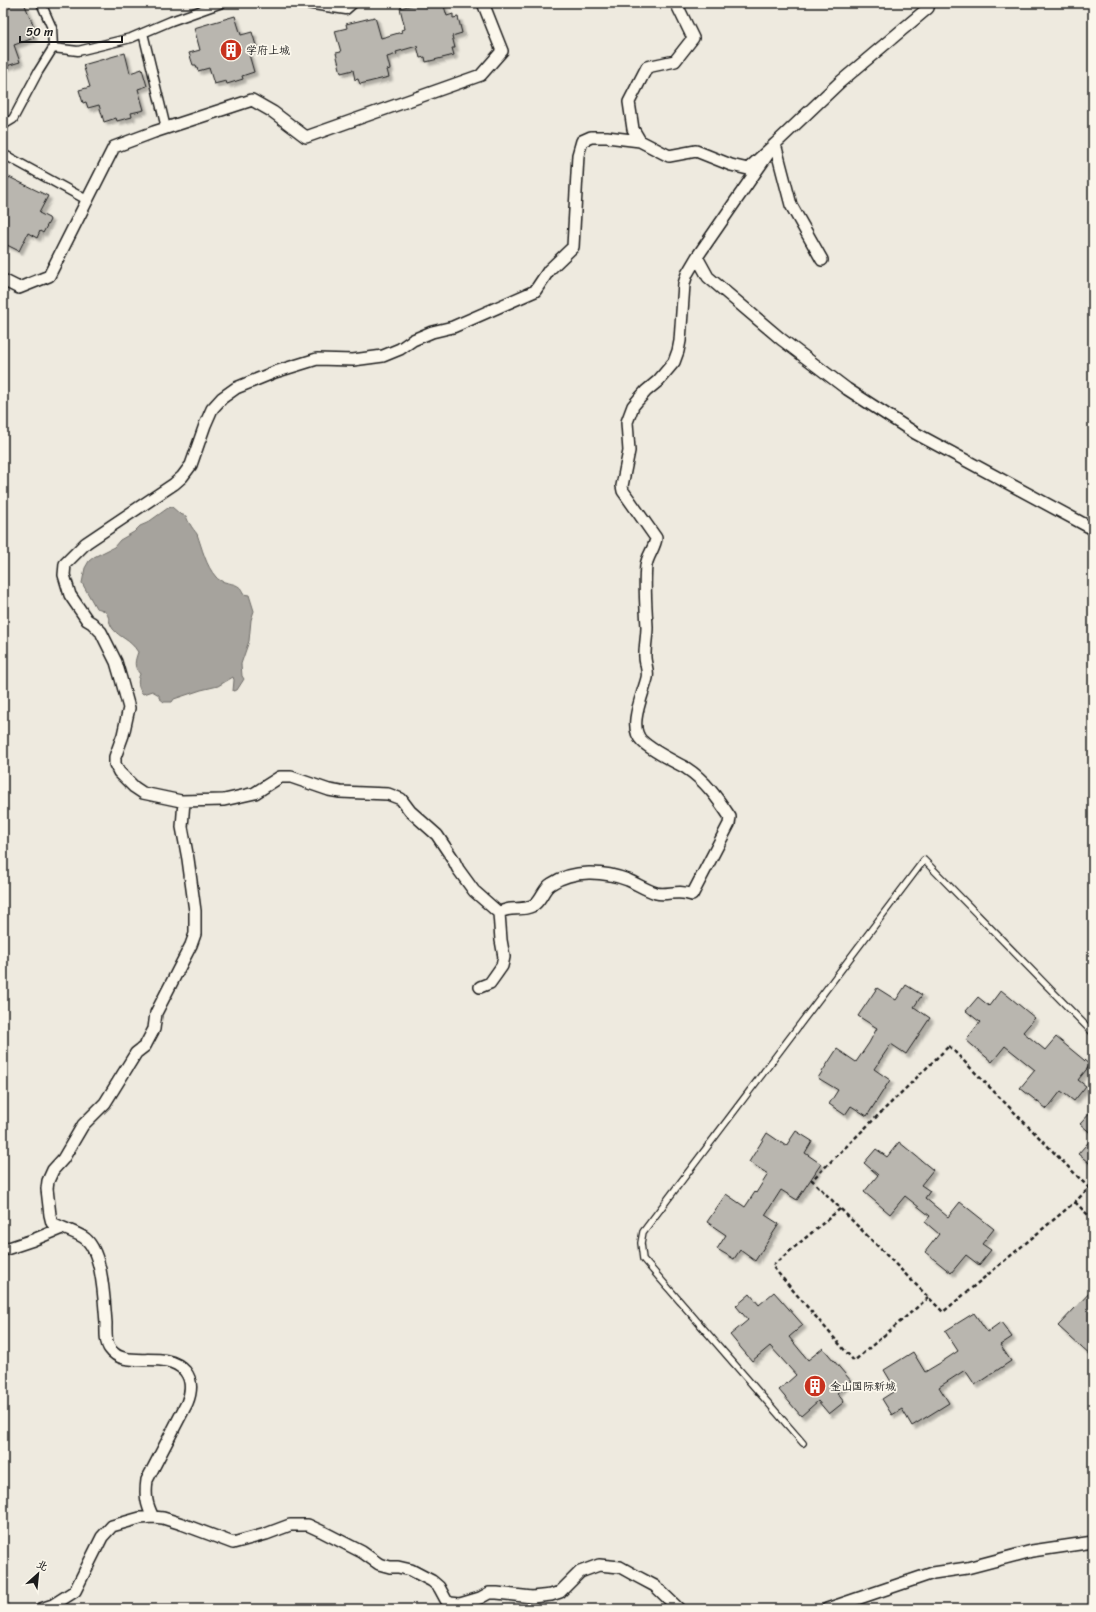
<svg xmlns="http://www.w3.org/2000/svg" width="1096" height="1612" viewBox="0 0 1096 1612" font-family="Sriracha,'LXGW WenKai TC',sans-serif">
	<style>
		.water { fill: #a6a39d; stroke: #6f6d69 }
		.building { fill: #b9b6af; stroke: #1c1c1c; filter: url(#shadow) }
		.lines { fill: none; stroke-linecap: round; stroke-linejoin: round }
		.service-casing { stroke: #1c1c1c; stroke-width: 8 }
		.pedestrian-casing { stroke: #1c1c1c; stroke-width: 11 }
		.minor-casing { stroke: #1c1c1c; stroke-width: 14 }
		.path { stroke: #1c1c1c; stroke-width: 2.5; stroke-dasharray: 4 3; stroke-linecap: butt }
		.service { stroke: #fbf7ec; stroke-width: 5.5 }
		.pedestrian { stroke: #fbf7ec; stroke-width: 8 }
		.minor { stroke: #fbf7ec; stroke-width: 11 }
		.labels { text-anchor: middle; stroke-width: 3.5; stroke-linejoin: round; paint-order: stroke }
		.poi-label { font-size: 11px; fill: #1c1c1c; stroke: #fbf7ec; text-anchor: start }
	</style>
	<defs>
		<filter id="shadow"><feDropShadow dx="3.5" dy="3.5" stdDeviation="1" flood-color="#0004"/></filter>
	</defs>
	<rect width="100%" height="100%" fill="#eeeadf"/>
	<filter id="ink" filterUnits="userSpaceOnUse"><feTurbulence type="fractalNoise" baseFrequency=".025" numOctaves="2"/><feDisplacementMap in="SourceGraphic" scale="8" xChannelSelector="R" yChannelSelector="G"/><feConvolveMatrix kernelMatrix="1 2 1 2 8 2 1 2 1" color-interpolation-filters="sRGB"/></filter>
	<g filter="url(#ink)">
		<path class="water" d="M172,507L180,514L186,516C187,518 188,522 190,524C192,528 195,531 197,534C202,548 206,566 216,577C223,586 241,580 243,594L249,595L254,611L251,620L249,641L241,664L242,676L244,679L237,690L233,691L234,680L233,677L218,686L201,690L174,699L172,702H164L159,698V695L152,691L143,694C138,689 137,681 140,674C133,666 135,661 138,652C130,639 120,638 113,629C106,619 112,611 96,608L82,583L85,568L89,561L94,557L114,547L120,540L134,532L140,526L147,523L168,508Z"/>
		<path class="building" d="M7,3H24L34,27L31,28L34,38L14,45L20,62L3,67V8L8,6Z
			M411,3H443L447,16L453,14V18L458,17L462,33L452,36L455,48H452L454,55L426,62L425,57L420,58L417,46L396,52L397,54L387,57L390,69L387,70L389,77L360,84L358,79L355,80L353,70L341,73L336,53L341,52L335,31L347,28L346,24L375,17L381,38L402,32L401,30L405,29L400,8L412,5Z
			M235,16L241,35L252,32L257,49L248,51L254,72L242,76L243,79L227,84L226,81L214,84L209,68L198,71L196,65H193L189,53L200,50L194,28Z
			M125,53L130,73L142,69L147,86L138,89L144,110L131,113L132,117L117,121L116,118L104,122L99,105L88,108L86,102L83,103L79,90L90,87L83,65Z
			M9,177L48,196L39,213L49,218L50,220L43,233L40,231L37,238L28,233L19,251L3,243V188Z
			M906,985L922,995L914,1007L930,1018L906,1054L891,1044L874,1069L890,1080L867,1116L851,1106L845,1115L829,1104L838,1090L818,1078L837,1049L856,1062L869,1043L877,1028L858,1016L877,988L896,1000Z
			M1001,990L1035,1018L1023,1032L1045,1050L1056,1037L1090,1065L1078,1080L1086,1086L1074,1101L1061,1091L1047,1109L1020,1088L1035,1070L1005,1046L992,1062L966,1040L980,1022L966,1011L978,997L989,1006Z
			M1093,1110V1135L1080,1124Z
			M796,1131L812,1141L805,1153L821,1164L797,1200L781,1190L765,1215L779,1224L755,1261L740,1250L734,1259L717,1249L726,1235L707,1222L726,1194L745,1207L755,1192L756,1193L768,1174L749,1162L767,1133L786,1146Z
			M1093,1137V1166L1078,1154Z
			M899,1142L933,1170L921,1185L930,1191L925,1198L948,1217L960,1202L994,1229L982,1244L991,1250L979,1265L966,1255L951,1273L925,1252L939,1234L925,1222L930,1216L905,1196L890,1214L864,1192L878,1175L864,1163L876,1149L887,1157Z
			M1093,1289V1358L1058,1326Z
			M774,1292L803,1325L789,1337L808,1360L823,1348L851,1381L837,1393L844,1402L829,1414L818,1401L801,1416L779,1390L796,1375L781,1358L770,1346L752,1361L730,1335L748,1320L736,1306L750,1294L759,1305Z
			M974,1313L987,1332L1001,1322L1012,1337L1000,1345L1011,1361L975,1385L965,1370L939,1387L949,1403L912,1426L902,1409L892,1415L882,1399L896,1390L884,1370L913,1352L925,1372L940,1363L958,1351L945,1331Z"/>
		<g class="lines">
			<g class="service-casing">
				<path id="service" d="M803,1443L643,1259L641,1243L643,1232L924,860L1093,1033"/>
			</g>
			<g class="pedestrian-casing">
				<path id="pedestrian" d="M41,3L52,28L53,48L78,51L131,38L171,21L222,3
					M300,3L346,10L354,3
					M143,33L166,128
					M3,125L13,119L38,72L53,48
					M3,154L87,200"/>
			</g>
			<g class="minor-casing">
				<path id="minor" d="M676,3L693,38L675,61L647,67L629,102L633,129L640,141L669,156L696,151L731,165L748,169L775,144L791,205L822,260
					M697,257L708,277L781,339L847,389L915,433L1093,529
					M3,280L19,288L49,276L114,147L154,132L252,100L273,112L306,137L481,75L502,51L483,3
					M499,913L474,891L458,869L453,859L437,835L410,811L401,799L388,794L340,792L329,790L291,777H280L255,793L224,800L181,801L143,793L134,787L119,772L115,764V757L123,735L129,708L121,679L116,662L101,632L92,623L87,620L70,595L64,575L65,564L86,543L174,484L182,477L191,465L205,425L212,409L222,398L236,388L275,372L317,359L353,360L383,356L400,349L413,340L432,332L453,327L535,291L549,270L573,247L578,155L582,141L591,137H607L640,141
					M480,987L490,983L495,976L502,966L504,957L501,940L499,913C509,905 526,913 536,903C542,898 544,888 551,884C573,869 604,871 628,880C637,884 646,890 656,893C667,896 678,889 692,895L729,824L730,817C718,799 705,780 686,768C673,761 652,751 642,741C627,727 643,695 647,678C649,670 644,662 645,654C645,645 647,636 647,627C646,607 644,586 646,566C647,556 655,548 656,538L623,491L622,486L629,451L627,422L633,406L638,400L646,391L658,381L674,362L678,351L680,341L684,284L687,274L697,257L775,144L839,83L928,8L929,3
					M3,1250L33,1240L62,1228
					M153,1517C146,1504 145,1494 147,1480L187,1403C191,1393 193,1381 185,1371C165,1348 125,1371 110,1349C105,1343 106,1330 106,1323C104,1301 103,1249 83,1237C73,1231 62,1228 52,1223L50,1215L47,1189L48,1181L53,1170L63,1159L83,1125L105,1103L136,1053L145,1046L154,1029L156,1013L191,945L195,934V911L188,859L182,827L184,801
					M41,1609L53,1605L75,1591L102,1537L112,1526L140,1518L153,1517L163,1518L182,1524L233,1543L266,1534L290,1525H308L323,1532L362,1552L379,1564L390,1567H398L411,1570L432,1581L439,1587L446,1600L450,1603L460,1604L480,1598L489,1593H497L532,1597L551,1595L560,1592L580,1572L599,1565L620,1567L638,1577L655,1586L679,1609
					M827,1609L933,1573L967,1568L1032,1551L1093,1542"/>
			</g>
			<path class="path" d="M949,1046L1089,1188L1075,1202L943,1312L812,1180Z
				M1075,1202L1093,1220
				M840,1209L772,1266L854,1361L928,1298"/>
			<use href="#service" class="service"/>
			<use href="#pedestrian" class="pedestrian"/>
			<use href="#minor" class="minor"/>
		</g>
	</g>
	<defs>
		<g id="building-disc" transform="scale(1.15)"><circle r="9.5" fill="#c8321e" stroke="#fbf7ec"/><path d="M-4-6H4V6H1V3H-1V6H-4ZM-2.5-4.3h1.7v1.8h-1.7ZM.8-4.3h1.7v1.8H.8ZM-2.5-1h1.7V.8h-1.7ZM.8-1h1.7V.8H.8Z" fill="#fff"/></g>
	</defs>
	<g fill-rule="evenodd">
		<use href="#building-disc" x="231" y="50"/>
		<use href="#building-disc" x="815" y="1386"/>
	</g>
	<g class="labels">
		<g class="poi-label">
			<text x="246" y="54">学府上城</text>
			<text x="830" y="1390">金山国际新城</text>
		</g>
	</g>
	<rect width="1096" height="1612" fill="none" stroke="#fbf7ec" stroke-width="16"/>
	<rect x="8" y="8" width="1080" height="1596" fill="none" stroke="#1c1c1c" stroke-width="1.5" filter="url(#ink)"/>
	<g transform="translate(38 1574) rotate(27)" stroke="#fbf7ec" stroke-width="3" paint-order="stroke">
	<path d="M0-3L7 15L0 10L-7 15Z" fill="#1c1c1c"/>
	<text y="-6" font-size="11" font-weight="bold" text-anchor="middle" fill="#1c1c1c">北</text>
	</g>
	<path d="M20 36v6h102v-6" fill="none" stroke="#1c1c1c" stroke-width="2"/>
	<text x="26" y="36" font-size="12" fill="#1c1c1c" stroke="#fbf7ec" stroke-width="3" paint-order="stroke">50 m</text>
</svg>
